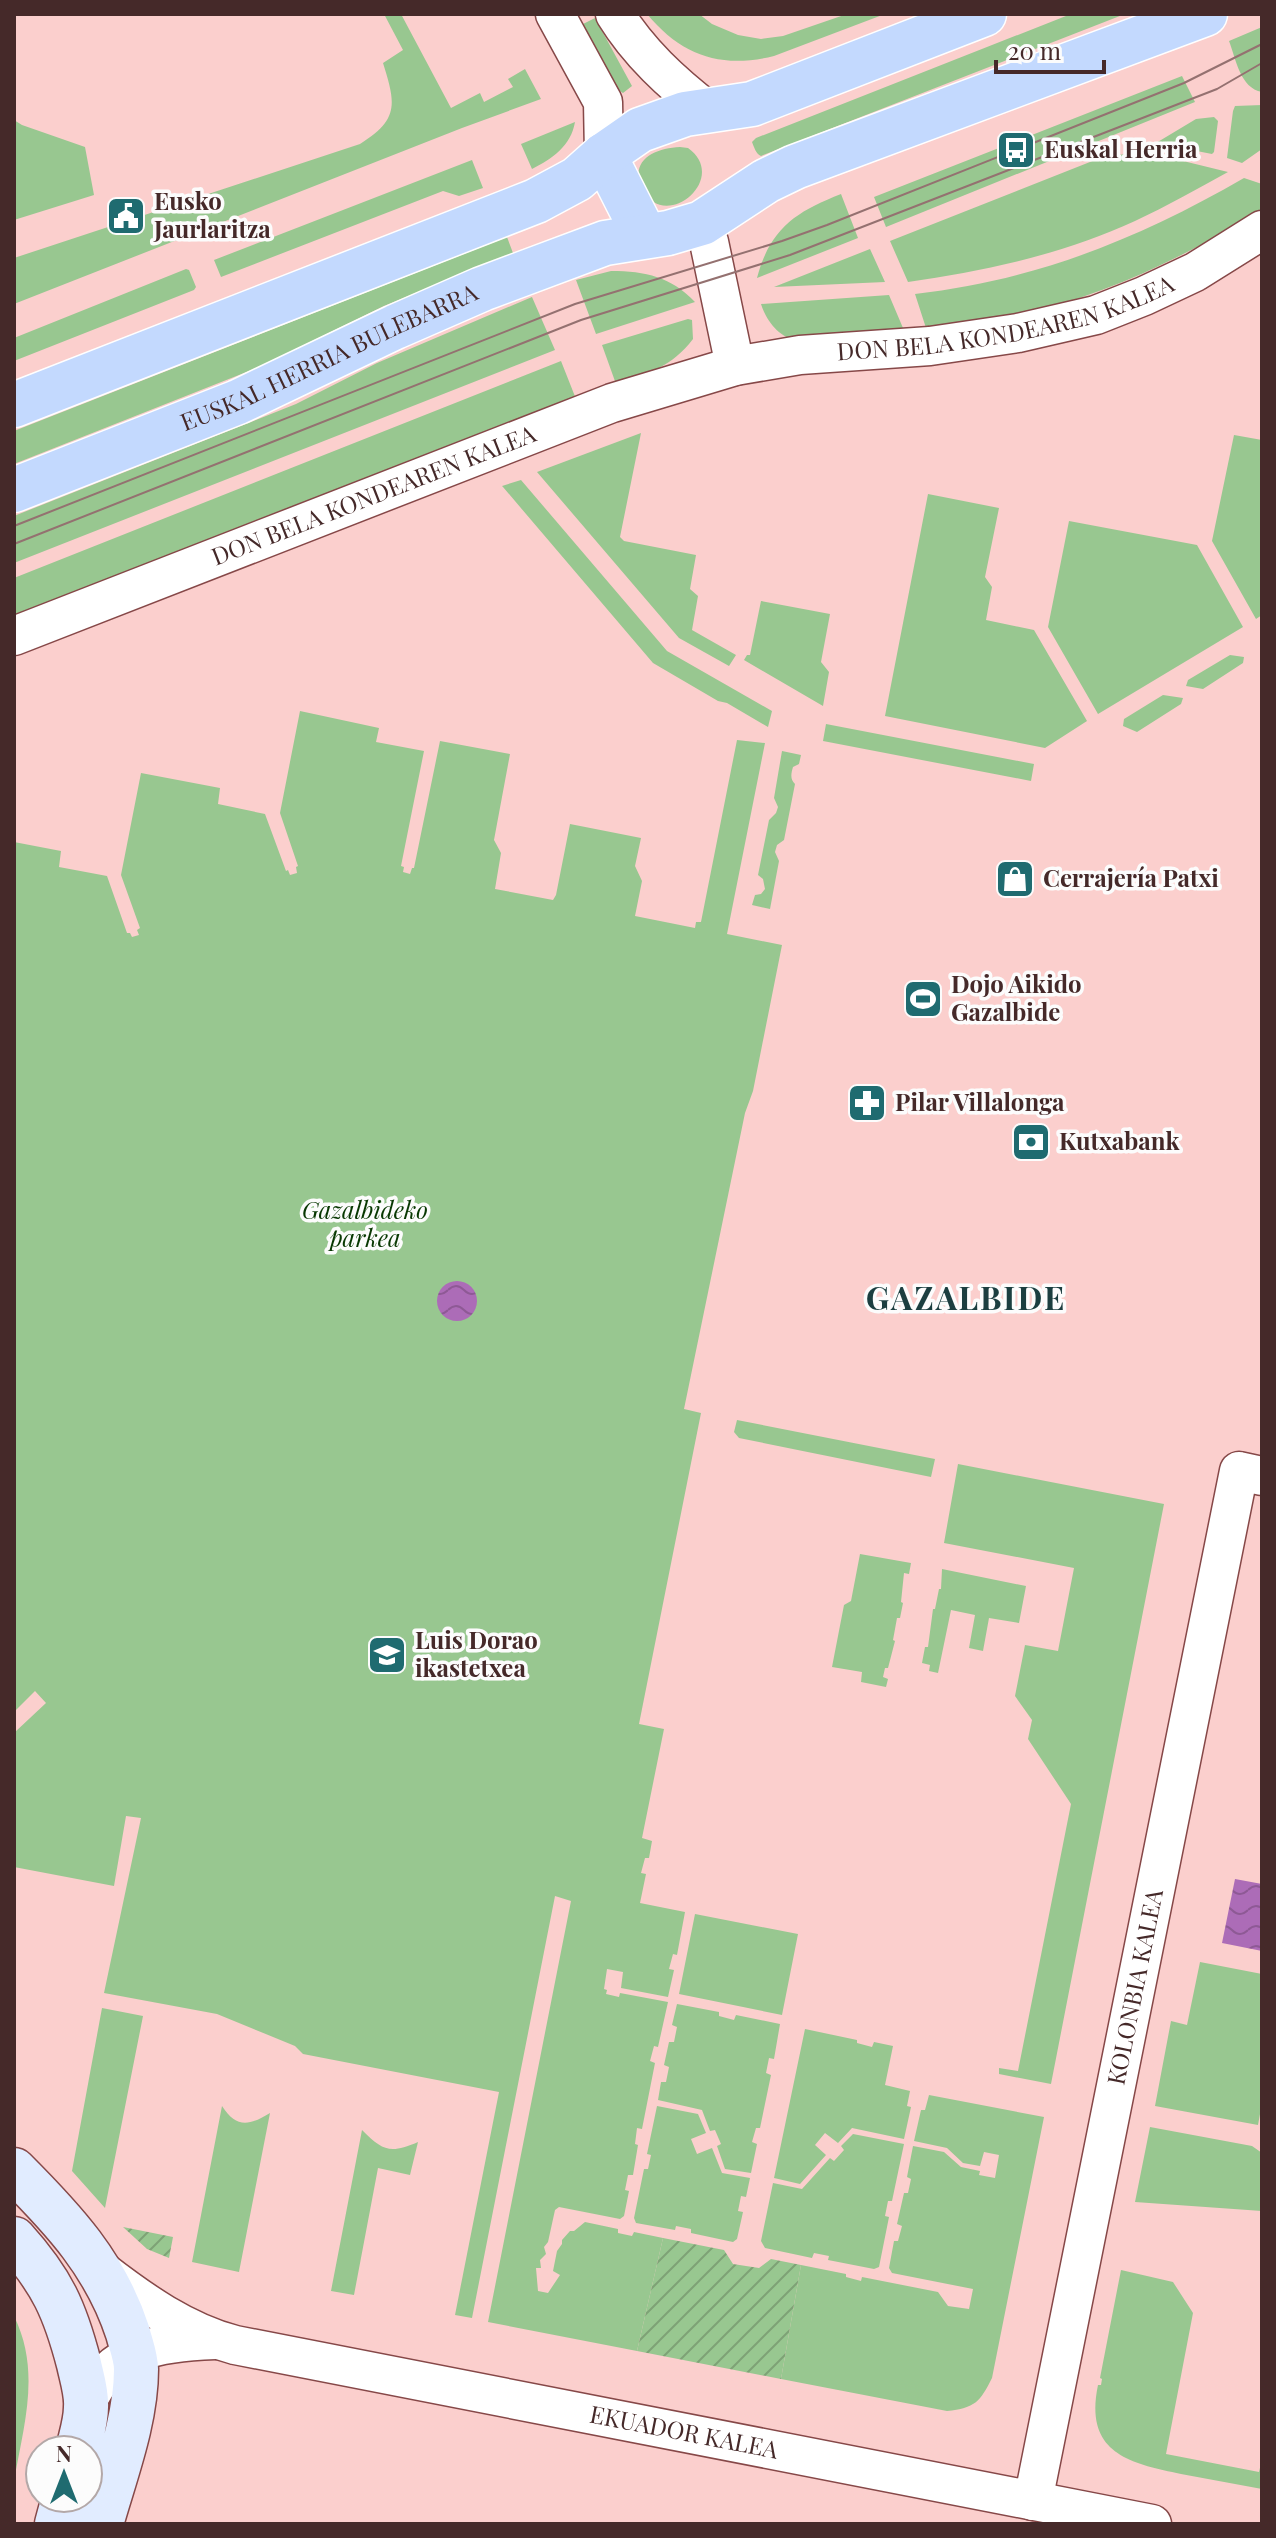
<svg xmlns="http://www.w3.org/2000/svg" width="1276" height="2538" viewBox="0 0 1276 2538" font-family="'Playfair Display',serif">
	<style>
		.green { fill: #98c790 }
		.garden { fill: url(#garden-furrows) }
		.water { fill: url(#water-waves) }
		.lines { fill: none; stroke-linecap: round; stroke-linejoin: round }
		.minor-casing { stroke: #864848; stroke-width: 41 }
		.secondary-casing { stroke: #864848; stroke-width: 47 }
		.primary-casing { stroke: #fff; stroke-width: 47 }
		.minor { stroke: #fff; stroke-width: 38 }
		.secondary { stroke: #e1ecff; stroke-width: 44 }
		.primary { stroke: #c3d9fe; stroke-width: 44 }
		.tram { stroke: #947170; stroke-width: 2 }
		.labels { text-anchor: middle; stroke-width: 7; stroke-linejoin: round; paint-order: stroke }
		.poi-label { font-size: 24px; font-weight: bold; fill: #452929; stroke: #fcfcfc; text-anchor: start }
		.street-label { font-size: 24px; fill: #452929; stroke: #fcfcfc }
		.park-label { font-size: 24px; font-style: italic; fill: #083802; stroke: #fcfcfc }
		.district-label { font-size: 32px; font-weight: bold; letter-spacing: 2px; fill: #1c3e40; stroke: #fcfcfc }
	</style>
	<defs>
		<pattern id="garden-furrows" width="10" height="10" patternUnits="userSpaceOnUse" patternTransform="scale(2)"><rect width="10" height="10" fill="#98c790"/><path d="M-1 1l2-2M0 10L10 0M9 11l2-2" fill="none" stroke="#7ea276"/></pattern>
		<pattern id="water-waves" width="16" height="10" patternUnits="userSpaceOnUse" patternTransform="scale(2)"><rect width="16" height="10" fill="#ac6cb7"/><path d="M0 5q4-4 8 0t8 0" fill="none" stroke="#8e5995"/></pattern>
	</defs>
	<rect width="100%" height="100%" fill="#fbcfcd"/>
	<path class="green" d="M384,14H401L451,108L480,93L484,102L513,87L508,79L525,69L541,99L462,128L14,304V258L360,144C399,120 396,104 383,63L403,50Z
		M647,14H699L712,24L738,35L761,39L783,36L847,14H885L774,56C721,69 682,56 647,14Z
		M1071,14H1125L761,156C756,154 754,147 752,142L756,138Z
		M595,18L632,86L623,93L614,87L581,25Z
		M1262,27V92C1240,88 1236,59 1229,41Z
		M1182,76L1195,102L886,227L874,197Z
		M1262,105V149L1242,163L1227,158L1233,111L1235,106Z
		M1214,117L1218,121L1214,152L1212,154L1156,143L1196,119Z
		M14,120L22,125L85,147L94,195L14,220Z
		M575,122C571,146 552,159 532,169L521,144Z
		M680,147L688,148C731,179 663,234 642,188C629,160 655,148 680,147Z
		M1130,154L1179,160L1228,172C1197,189 1167,206 1135,221C1063,254 986,271 908,282L890,241L1095,160L1115,155Z
		M472,160L483,188L459,196L443,191L221,277L214,260Z
		M1244,178L1262,184V211C1183,257 1102,298 1012,316C983,321 954,324 926,328L915,294C1037,280 1138,239 1244,178Z
		M841,194L858,238L757,278C770,229 795,212 841,194Z
		M507,237L513,253L384,306L259,367L14,464V431Z
		M870,249L885,282L774,287Z
		M186,269L189,270L196,287L194,290L14,361V338Z
		M611,271C646,271 671,277 695,302L596,334L576,280Z
		M889,295L903,328L902,332L795,340C778,336 766,320 761,304Z
		M532,297L555,350L14,563V516L296,404L377,363Z
		M688,319L692,320L693,339C672,367 648,373 616,384L602,345Z
		M561,361L576,399L14,620V578Z
		M641,433L620,537L624,541L696,555L690,589L698,596L692,630L736,655L729,666L679,638L537,472Z
		M1234,435L1262,440V615L1256,619L1212,541Z
		M521,480L667,651L772,711L768,727L727,703L718,701L653,663L503,487L502,486Z
		M928,494L999,508L985,577L992,587L986,620L1034,630L1087,721L1045,748L885,716Z
		M1069,521L1197,545L1243,627L1098,714L1048,627Z
		M761,601L830,614L821,662L829,672L823,706L744,660L747,655H750Z
		M1230,655L1244,657L1243,663L1203,689L1186,686L1188,680Z
		M1163,695L1183,698L1181,704L1137,732L1123,726L1124,719Z
		M300,711L379,728L376,742L424,751L401,866L404,867L403,872L410,874L412,868H414L440,741L510,754L494,840L501,853L495,889L553,900L556,895L570,824L641,838L635,866L642,881L635,916L695,928L696,922H701L737,740L765,743L727,934L782,945L753,1091L745,1113L684,1409L701,1413L639,1724L664,1729L642,1838L652,1841L649,1858H645L641,1873L646,1874L640,1903L685,1912L677,1955L673,1954L669,1969L674,1970L668,1997L621,1988L623,1972L607,1969L604,1989L607,1990L606,1994L619,1997L620,1993L668,2002L658,2047L654,2046L650,2061L655,2063L642,2129L637,2128L635,2144L638,2145L633,2175H628L625,2190L629,2191L624,2216L620,2219L559,2207L555,2210L548,2242L544,2247L546,2254L540,2260L541,2268H536L538,2291L548,2293L560,2275L553,2271L557,2251L562,2244V2240L570,2231H574L585,2222L618,2229V2233L632,2236L634,2232L663,2238L637,2351L488,2322L571,1901L555,1896L472,2318L455,2315L499,2092L303,2054L295,2046L217,2014L104,1993L141,1818L126,1816L114,1886L14,1867V1733L46,1703L35,1691L14,1712V842L61,851L59,867L107,876L127,933H130L132,937L139,935L137,930L140,928L121,875L141,773L220,788L218,804L265,814L286,871L288,870L290,875L297,873L296,867L298,866L280,813Z
		M826,724L1034,764L1031,781L823,741Z
		M782,751L801,755L799,764L793,767C791,774 790,779 795,784L784,840L777,845L775,852L779,861L770,909L752,905L755,895L761,894L765,889L763,879L758,875L769,820L776,813L778,807L774,798Z
		M737,1420L935,1459L931,1477L739,1438L734,1432Z
		M958,1464L1164,1504L1051,2084L999,2074V2068L1018,2071L1071,1804L1028,1739L1032,1720L1015,1696L1025,1645L1058,1651L1074,1568L944,1543Z
		M860,1554L911,1563L909,1574L904,1573L901,1602L903,1603L900,1618H897L893,1640L895,1641L888,1668H885L883,1677L888,1679L886,1687L861,1682L862,1672L832,1667L844,1605L851,1601Z
		M942,1569L1026,1586L1019,1623L989,1618L983,1651L969,1648L975,1615L951,1610L938,1673L929,1671L930,1665L922,1663L925,1647H928L933,1609H935L939,1589H941Z
		M695,1914L798,1934L782,2015L679,1994Z
		M1200,1962L1262,1974V2103L1258,2125L1155,2106L1171,2021L1187,2025Z
		M677,2004L719,2012V2016L734,2020L736,2015L780,2024L774,2059L769,2058L766,2073L771,2075L760,2128H756L752,2142L757,2144L751,2173L725,2169L717,2146L721,2144L715,2130L710,2131L702,2110L658,2100L661,2082H666L669,2067L664,2065L669,2042H674L677,2027L672,2025Z
		M102,2008L143,2016L105,2208L72,2171Z
		M805,2029L857,2040V2043L872,2047L874,2042L893,2046L885,2085L910,2091L907,2106L911,2107L904,2139L852,2128L838,2143L825,2133L815,2145L826,2155L800,2184L774,2178Z
		M929,2095L1044,2117L992,2378C980,2402 975,2408 947,2411L781,2379L801,2265L846,2274V2277L861,2281L862,2277L938,2292L948,2306L969,2309L973,2289L892,2273L889,2268L894,2241H898L902,2226L897,2224L904,2193H908L911,2179L907,2177L913,2146L944,2152L961,2167L980,2171L979,2175L995,2178L999,2155L984,2152L980,2166L963,2163L947,2148L914,2141L921,2110H925Z
		M222,2106C236,2128 249,2126 270,2113L239,2272L192,2262Z
		M657,2106L698,2114L706,2133L691,2139L697,2154L712,2148L722,2173L750,2178L746,2197L741,2196L738,2211L743,2212L737,2239L733,2242L691,2233V2229L676,2226L675,2230L636,2223L634,2218L644,2169H648L651,2155L647,2154Z
		M1150,2127L1252,2146L1262,2153V2211L1135,2202Z
		M362,2130C383,2151 390,2154 418,2142L410,2175L378,2168L354,2295L331,2291Z
		M853,2134L904,2144L892,2201H888L885,2216L889,2217L879,2267L874,2269L828,2260L829,2256L814,2253L812,2258L765,2248L761,2241L773,2183L802,2189L830,2158L834,2161L844,2150L841,2146Z
		M1121,2270L1173,2282L1193,2313L1166,2454L1259,2472L1262,2459V2489C1235,2484 1208,2479 1181,2474C1127,2463 1084,2452 1098,2385H1101L1102,2379L1100,2378Z
		M14,2316C41,2371 24,2424 14,2481Z"/>
	<path class="garden" d="M123,2227L173,2237L169,2258L147,2249Z
		M663,2238L724,2250L733,2264L759,2268L771,2259L801,2265L781,2379L637,2351Z"/>
	<path class="water" d="M437 1301a20 20 0 1 1 40 0a20 20 0 1 1-40 0Z
		M1235,1879L1262,1884V1951L1222,1943Z"/>
	<g class="lines">
		<g class="minor-casing">
			<g id="minor">
				<path d="M555,14L603,102L604,155"/>
				<path d="M615,14C639,53 672,83 708,111"/>
				<path d="M702,223L709,242L735,366"/>
				<path id="s1" d="M14,636L612,403L735,366L800,355L930,346L1018,333L1096,315L1144,296L1195,272L1262,230"/>
				<path id="s2" d="M101,2270C141,2301 185,2332 235,2345L1152,2524"/>
				<path d="M87,2403C110,2348 161,2342 215,2340"/>
				<path id="s3" d="M1033,2501L1239,1471L1262,1476"/>
			</g>
		</g>
		<g class="secondary-casing">
			<path id="secondary" d="M14,2170C64,2220 106,2265 128,2333C131,2345 136,2357 136,2369C136,2421 115,2474 101,2524
				M14,2239C52,2281 65,2310 79,2364C82,2378 87,2393 86,2407C86,2422 81,2436 78,2450
				M57,2524L64,2498"/>
		</g>
		<g class="primary-casing">
			<g id="primary">
				<path d="M604,155L645,236"/>
				<path d="M14,405L536,201L577,179L604,155L640,130L685,114L752,104L984,14"/>
				<path id="s4" d="M14,490L238,402L395,327L482,289L605,243L668,233L702,223L766,181L795,167L1205,14"/>
			</g>
		</g>
		<use href="#minor" class="minor"/>
		<use href="#secondary" class="secondary"/>
		<use href="#primary" class="primary"/>
		<path class="tram" d="M14,526L575,304L782,241L827,225L1184,83L1262,44
			M14,544L581,320L790,255L1217,89L1262,63"/>
	</g>
	<defs>
		<g id="bus-square" transform="scale(2)"><rect x="-9" y="-9" width="18" height="18" rx="4" fill="#1f6b70" stroke="#fcfcfc"/><path d="M-5-6H5V4H4V6H2V4H-2V6H-4V4H-5ZM-3.5-4V0h7V-4ZM-3.5 1.2v1.5H-2V1.2ZM2 1.2v1.5H3.5V1.2Z" fill="#fff"/></g>
		<g id="civic-square" transform="scale(2)"><rect x="-9" y="-9" width="18" height="18" rx="4" fill="#1f6b70" stroke="#fcfcfc"/><path d="M-.6-6.5H3V-4.5H.6V-3L4-1V1h2V6H-6V1h2V-1L-.6-3ZM-1.2 2.5V6h2.4V2.5Z" fill="#fff"/></g>
		<g id="shop-square" transform="scale(2)"><rect x="-9" y="-9" width="18" height="18" rx="4" fill="#1f6b70" stroke="#fcfcfc"/><path d="M-5-2.5h2.3a2.7 3.5 0 0 1 5.4 0H5L5.5 6h-11ZM-1.5-2.5h3a1.5 2.3 0 0 0-3 0Z" fill="#fff"/></g>
		<g id="stadium-square" transform="scale(2)"><rect x="-9" y="-9" width="18" height="18" rx="4" fill="#1f6b70" stroke="#fcfcfc"/><path d="M0-5a6.5 5 0 1 0 0 10a6.5 5 0 1 0 0-10ZM-3.5-1.8h7v3.6h-7Z" fill="#fff"/></g>
		<g id="pharmacy-square" transform="scale(2)"><rect x="-9" y="-9" width="18" height="18" rx="4" fill="#1f6b70" stroke="#fcfcfc"/><path d="M-2-6h4v4h4v4h-4v4h-4v-4h-4v-4h4Z" fill="#fff"/></g>
		<g id="bank-square" transform="scale(2)"><rect x="-9" y="-9" width="18" height="18" rx="4" fill="#1f6b70" stroke="#fcfcfc"/><path d="M-6-4H6V4H-6ZM0-2.3a2.3 2.3 0 1 0 0 4.6a2.3 2.3 0 1 0 0-4.6Z" fill="#fff"/></g>
		<g id="school-square" transform="scale(2)"><rect x="-9" y="-9" width="18" height="18" rx="4" fill="#1f6b70" stroke="#fcfcfc"/><path d="M0-5L7-2L0 1L-7-2ZM-4 1L0 2.5L4 1V4Q0 6-4 4Z" fill="#fff"/></g>
	</defs>
	<g fill-rule="evenodd">
		<use href="#bus-square" x="1016" y="150"/>
		<use href="#civic-square" x="126" y="216"/>
		<use href="#shop-square" x="1015" y="879"/>
		<use href="#stadium-square" x="923" y="999"/>
		<use href="#pharmacy-square" x="867" y="1103"/>
		<use href="#bank-square" x="1031" y="1142"/>
		<use href="#school-square" x="387" y="1655"/>
	</g>
	<g class="labels">
		<g class="poi-label">
			<text x="1044" y="158">Euskal Herria</text>
			<text x="154" y="210">Eusko<tspan x="154" dy="28">Jaurlaritza</tspan></text>
			<text x="1043" y="887">Cerrajería Patxi</text>
			<text x="951" y="993">Dojo Aikido<tspan x="951" dy="28">Gazalbide</tspan></text>
			<text x="895" y="1111">Pilar Villalonga</text>
			<text x="1059" y="1150">Kutxabank</text>
			<text x="415" y="1649">Luis Dorao<tspan x="415" dy="28">ikastetxea</tspan></text>
		</g>
		<g class="street-label">
			<text dy="8" stroke="none"><textPath href="#s1" startOffset="1046">DON BELA KONDEAREN KALEA</textPath></text>
			<text dy="8" stroke="none"><textPath href="#s4" startOffset="342">EUSKAL HERRIA BULEBARRA</textPath></text>
			<text dy="8" stroke="none"><textPath href="#s1" startOffset="386">DON BELA KONDEAREN KALEA</textPath></text>
			<text dy="8" stroke="none"><textPath href="#s3" startOffset="524">KOLONBIA KALEA</textPath></text>
			<text dy="8" stroke="none"><textPath href="#s2" startOffset="612">EKUADOR KALEA</textPath></text>
		</g>
		<g class="park-label">
			<text x="365" y="1219">Gazalbideko<tspan x="365" dy="28">parkea</tspan></text>
		</g>
		<g class="district-label">
			<text x="966" y="1310">GAZALBIDE</text>
		</g>
	</g>
	<rect width="1276" height="2538" fill="none" stroke="#452929" stroke-width="32"/>
	<g transform="translate(64 2474)"><circle r="38" fill="#fcfcfc" stroke="#b3a8a8" stroke-width="2"/>
	<path d="M0-6L14 30L0 20L-14 30Z" fill="#1f6b70"/>
	<text y="-12" font-size="22" font-weight="bold" text-anchor="middle" fill="#452929">N</text>
	</g>
	<path d="M996 60v12h108v-12" fill="none" stroke="#452929" stroke-width="4"/>
	<text x="1008" y="60" font-size="24" fill="#452929" stroke="#fcfcfc" stroke-width="6" paint-order="stroke">20 m</text>
</svg>
